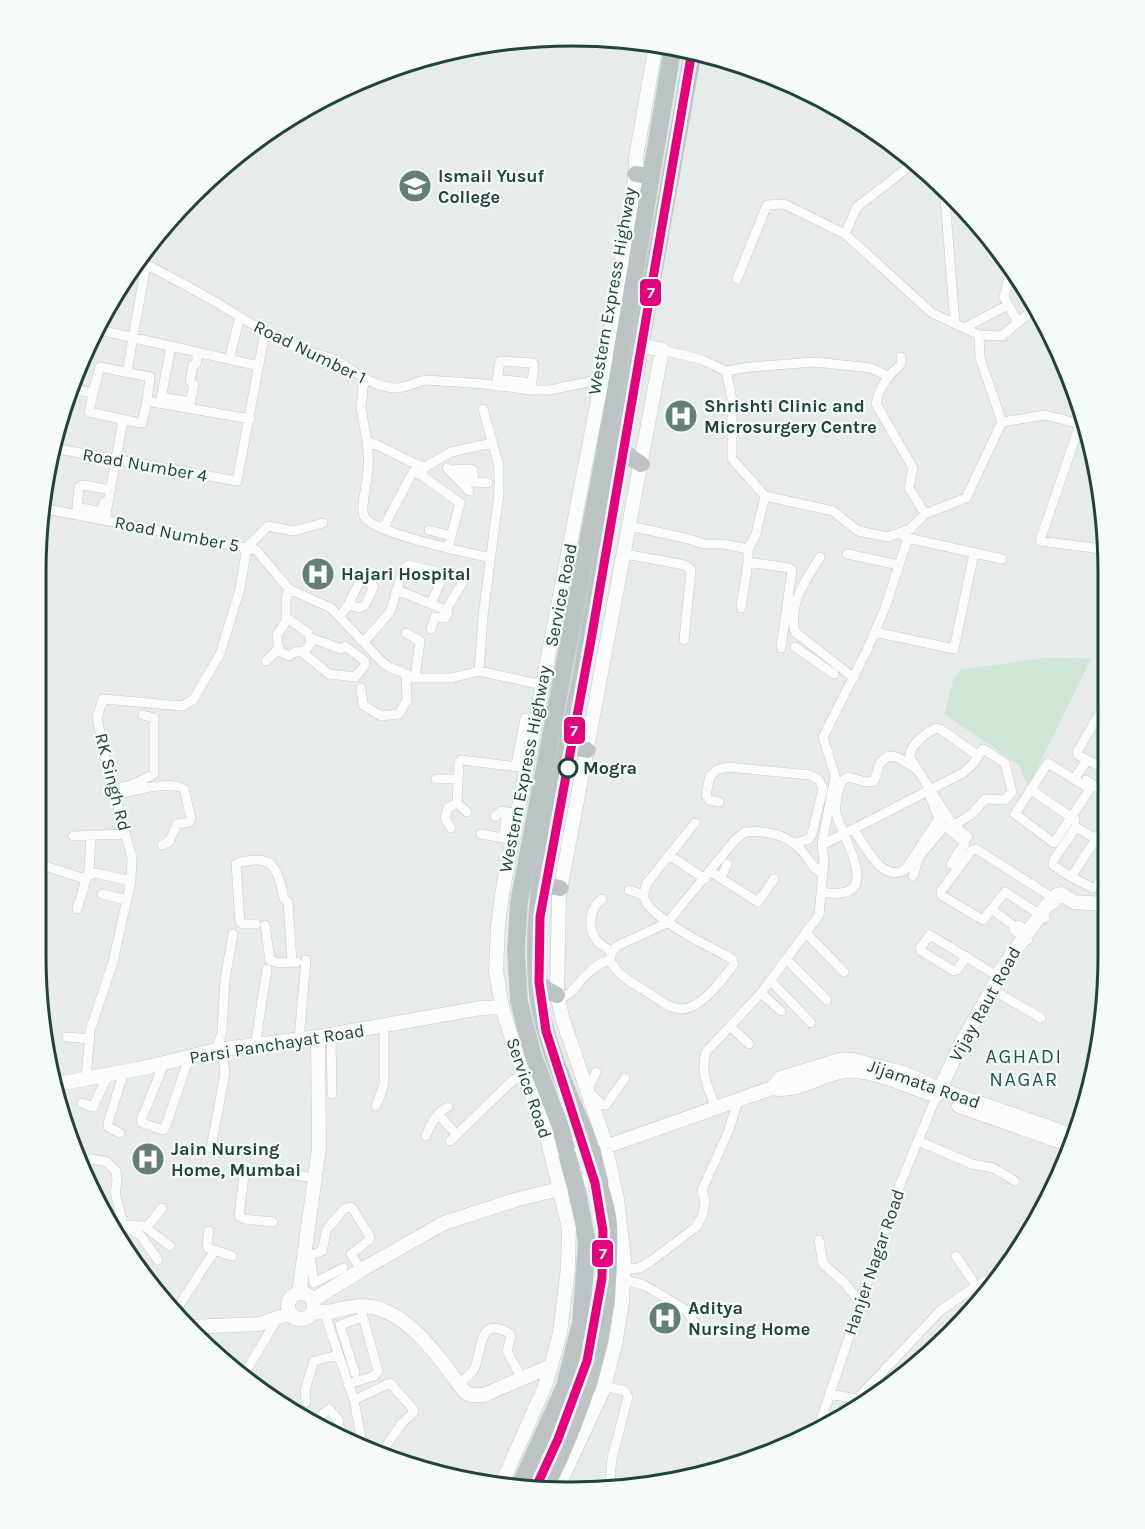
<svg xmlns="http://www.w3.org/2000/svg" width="1145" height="1529" viewBox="0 0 1145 1529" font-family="Karla,sans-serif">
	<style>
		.green { fill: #cfe6d7 }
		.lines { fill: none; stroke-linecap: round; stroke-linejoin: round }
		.street-casing { stroke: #c4c9c7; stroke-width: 10 }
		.secondary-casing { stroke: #c2cac7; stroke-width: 15 }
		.highway-casing { stroke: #c1cbc9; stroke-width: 18 }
		.street { stroke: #fbfcfc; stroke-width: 9 }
		.secondary { stroke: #fbfcfc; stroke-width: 14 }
		.highway { stroke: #bbc4c3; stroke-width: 16 }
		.highway-bridge-casing { stroke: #c1cbc9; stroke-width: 18; stroke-linecap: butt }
		.highway-bridge { stroke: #bbc4c3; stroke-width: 16 }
		.metro-1-casing { stroke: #f5fbf8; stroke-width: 14 }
		.metro-1 { stroke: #e5007d; stroke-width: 9 }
		.stop-dot { fill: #f5fbf8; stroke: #21433b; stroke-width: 3 }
		.labels { text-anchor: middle; stroke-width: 4.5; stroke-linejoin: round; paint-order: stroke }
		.poi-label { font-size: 18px; font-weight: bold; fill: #21433b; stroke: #f5fbf8; text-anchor: start }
		.street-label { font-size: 18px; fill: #21433b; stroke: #f5fbf8 }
		.stop-label { font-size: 18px; font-weight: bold; fill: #21433b; stroke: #f5fbf8; text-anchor: start }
		.neighbourhood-label { font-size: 20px; letter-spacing: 1.5px; fill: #1a584b; stroke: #f5fbf8 }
		.rim { fill: none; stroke: #21433b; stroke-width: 3 }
		.line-badge { stroke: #f5fbf8; stroke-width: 2 }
		.badge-label { font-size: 16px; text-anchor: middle; font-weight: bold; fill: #fff }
	</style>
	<rect width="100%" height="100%" fill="#e7ecea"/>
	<path class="green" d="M1052,657L1091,659L1028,787L1019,765L944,714L953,681L960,670Z"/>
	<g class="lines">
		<g class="street-casing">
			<path id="street" d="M930,175L945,198L955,324
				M845,234L857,207L915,162
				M138,260C168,276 198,291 227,309C249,322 271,337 295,347C306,352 319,354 330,358C354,368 368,387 396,388C408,388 416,381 427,380L484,384L531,390H550L602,379
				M1012,267L1004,297L1017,321
				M737,279L767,205L784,204L845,234L932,313L979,335L1002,336L1035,308
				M964,328L1008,305
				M95,329L259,366
				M979,335L980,358L1002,422
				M662,350L700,359L726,371L732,399V459L765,496L833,511L858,531L888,537L910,529L925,514L966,498L1002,422L1045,415L1080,424L1040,541L1101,549
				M901,357V364C887,377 880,385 876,404L913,468L909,488L925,514
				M229,359L240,317
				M726,371L750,367L815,362L871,368L887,376
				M127,372L146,264
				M497,379L532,383
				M364,380L361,408L367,441C389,449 405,462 425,467L451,452L492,443
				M496,386L500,361L533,363L534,365L531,390
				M71,389L93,393L100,367L150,377L147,401L250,419
				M93,393L89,412L135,422L142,423L147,401
				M161,397L190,402
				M160,404L171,346
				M189,409L194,384L190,381L193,365L196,364L198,352
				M367,441C368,451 369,460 368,469C368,482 360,505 364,516C371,533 470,553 491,558
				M52,448L237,481L265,332
				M425,467L421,475L460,503L448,548
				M447,468L469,491
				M450,470L471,469L473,470L474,482H471L461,470
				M474,482L488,483
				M104,502L101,512L77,507L79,487L84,485L110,490
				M42,508L256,550L289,589L331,608L381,661L389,667L415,678H451L479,671L543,685
				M105,520L123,420
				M630,526L689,539L704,544H724L748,549L756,534L765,496
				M383,528L413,472L421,475
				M429,530L451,536
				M908,538L1002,559
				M748,549V562L789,568L792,570L781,648
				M625,554L685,565L691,570L684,640
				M847,554L899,565
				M820,557C806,581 788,602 795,632L854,678
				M397,590L446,610L448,613L445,618L435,617L431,629
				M431,603L445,572
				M741,608L748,562
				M340,616L348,605L359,608L365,605L374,586L362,580L360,581L348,605
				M875,632L954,649L974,553
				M406,633L420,641L415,678
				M364,642L390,612L403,570L408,565L463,578V582L446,610
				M795,647L834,674
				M279,650L277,635L287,620
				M302,652L329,674L355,677L365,665V661L345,646L341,649L311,638
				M266,661L277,650L289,656L295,652L304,651L311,643L308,633L286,617V599L289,589
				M479,671L483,616L499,493V466L483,409
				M361,688L363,705L381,716L399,714L407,700L406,675
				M1104,706L1077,752L1078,755L1097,765L1104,755
				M1048,763L1090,789L1054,843L1015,814Z
				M516,765L525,718
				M1077,775L1087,760
				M436,779H458
				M1086,780L1104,792
				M120,788L134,784L154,774V718L143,715
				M1030,789L1075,820
				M115,795C133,791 168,780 184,789L191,818L190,822L177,824L169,842L162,845
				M719,802L709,800L706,795L710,776L717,770L727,767L810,775L819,780L823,789L812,834L809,839L795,843
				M457,803L467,812
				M495,816L502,811L513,813
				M451,828L445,818L448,808L457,803L459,763L461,760L527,768
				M854,830C865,845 881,883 905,870L939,818
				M481,834L513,840
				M73,836L126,834
				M968,837L951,822L910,758C909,745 925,734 936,728L942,730L978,756
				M503,838L507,812
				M1096,839L1076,827L1053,861V865L1071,877L1096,839L1098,835
				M822,845L963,773L973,764L983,749L1005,763L1012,792L1005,800L985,799L973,813L949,829L965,843L951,864
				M669,855L705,879
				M45,866L82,878L96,873L131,881
				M711,872L758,902L774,879
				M913,876L919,857L943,828L930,797
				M1071,877L1093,888L1097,886L1104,873
				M721,878L727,864
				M629,890L643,895
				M821,892C827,893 834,894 840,893C879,891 839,830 836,813C835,804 838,790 842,781L848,777L866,782L874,781L880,763L888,756L897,757L918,770
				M102,894L127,900
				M602,899C588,909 587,931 599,943C603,946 607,949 612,951
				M77,909L89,870L91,835
				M994,911L1014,926
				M1045,918L1005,892L983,920L941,895V891L971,851L976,849L1055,899
				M256,924H242L240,922L236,864C242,861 248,861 255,860C278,858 280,882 284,899L288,902L292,962
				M265,925L270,960L278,963L297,962
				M1028,931L1018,925L1014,926V930L1028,940
				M806,933L844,972
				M966,956L957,970L954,971L921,951L920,948L930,935L999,977
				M786,959L827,1000
				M610,960C617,975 631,982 644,990C655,997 669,1009 682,1009C702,1008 723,979 734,964L732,959C714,949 647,917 644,897C643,893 646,888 647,883L695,823
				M610,960L612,951L617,946L667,923L735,840L745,832C769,830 791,835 806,856C811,863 813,868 822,873
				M770,980L811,1023
				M991,989L1041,1018
				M761,993L781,1011
				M557,995L565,996L570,993C582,980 593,964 610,960
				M730,1026L749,1044
				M331,1035L332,1094
				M67,1037L90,1039
				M299,1039L306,960
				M255,1046L267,969
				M216,1050L222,1032L225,979L233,934
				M164,1064L141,1120L142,1123L163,1130L165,1128L189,1058
				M86,1079L90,1031L113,962L131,881L132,858L106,763L97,717L103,699L182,706L193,700L220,654L240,589L247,547L268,526L294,531L323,523
				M587,1091L596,1072
				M592,1095L603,1105H606L625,1078
				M82,1103L93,1107L108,1075
				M376,1106L384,1084V1026
				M716,1108C708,1088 700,1073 706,1052L761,993L819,915L824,861L822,844L835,776L823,737L867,650L885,608L908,538L898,533
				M438,1114L457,1135
				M120,1133L108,1127V1123L124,1072
				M426,1136C431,1123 436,1113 448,1107
				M450,1141L511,1082L523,1074
				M918,1141L972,1164L993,1168L1015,1181
				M211,1148L225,1073L222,1050
				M83,1164L92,1159L107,1162L116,1171L117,1182L115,1192L123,1225L140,1235L158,1260
				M273,1222L244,1219L239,1216L245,1167L314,1178
				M123,1225L144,1226L170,1246
				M147,1227L162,1208
				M209,1231L207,1244L208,1248L232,1256
				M819,1240L823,1264L845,1283L860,1303
				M956,1256L976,1286
				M310,1257L314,1283L343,1268
				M303,1258L322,1251L327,1229L344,1209L350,1207L353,1209L370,1237L369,1240L351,1254L361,1270
				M624,1270L639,1268L651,1261L696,1227L703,1214L705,1201L702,1190L729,1130L738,1100
				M623,1280L644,1285L686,1310L699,1329
				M175,1312L215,1250
				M325,1314L354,1400L363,1447
				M245,1373L277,1319
				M355,1373L340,1325L363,1317
				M458,1383C464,1379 472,1375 475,1367C483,1349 477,1316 509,1333L511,1337L507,1351L522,1379
				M348,1384L374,1376L378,1371L360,1306
				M604,1386L625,1391L628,1397L612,1458L609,1491
				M829,1394L857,1399L940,1311L976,1286L1000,1273
				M354,1400L390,1383L414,1410V1412L402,1423L381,1453
				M306,1402L305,1390L314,1361L338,1355
				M306,1417L316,1419L329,1409L339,1421
				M818,1429L901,1182L936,1097
				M334,1437L340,1428"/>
		</g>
		<g class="secondary-casing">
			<path id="secondary" d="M53,1085L148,1067L216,1050L318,1037L481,1008L502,1007
				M772,1088C797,1094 820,1074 845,1071C870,1069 905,1084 927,1093
				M937,1095L962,1042L999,977L1001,970L1048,904L1053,902L1057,895L1061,894L1074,902L1104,904
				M959,1106L1073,1146
				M559,1160L605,1147L772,1088L781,1078L840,1060H853L903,1073L939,1089L1077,1137
				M299,1293L319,1148L318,1037
				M288 1306a13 13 0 1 1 26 0a13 13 0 1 1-26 0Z
				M313,1300L361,1270L444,1223L515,1200L559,1189L606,1174
				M312,1312C331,1315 344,1306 362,1306C408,1307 440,1360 465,1392L471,1395H484L551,1366
				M187,1327L260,1324L291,1313
				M501,1485L545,1386L551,1366L560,1333L568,1268L569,1228L545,1129L521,1068L502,1007L496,971L498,926L502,894L602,379L636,174V157L656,44
				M557,1489L603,1390L615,1345L622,1302L624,1259L617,1199L604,1139L563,1020L557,995L559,896L662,350L640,345"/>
		</g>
		<g class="highway-casing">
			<path id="highway" d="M636,174L651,177
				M621,451L641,464
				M567,746L587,750
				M541,884L560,888
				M537,984L557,995
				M591,1148C570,1095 541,1040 537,983C529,880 563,777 581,677C619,469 656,260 693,51
				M567,1154L561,1129L532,1053L519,1001L516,951L519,902L603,463L673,46
				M520,1486L565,1386L581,1322L587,1242L577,1191
				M546,1488C582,1413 607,1343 609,1258C609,1243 611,1226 607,1212C606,1203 602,1194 600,1185"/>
		</g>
		<use href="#street" class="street"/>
		<use href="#secondary" class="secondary"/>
		<use href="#highway" class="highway"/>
		<g class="highway-bridge-casing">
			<path id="highway-bridge" d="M591,1148L600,1185
				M567,1154L577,1191"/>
		</g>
		<use href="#highway-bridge" class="highway-bridge"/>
		<g class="metro-1-casing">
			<path id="metro-1" d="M536,1487L558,1439L587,1361L602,1278L603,1231L595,1183L546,1031L539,982L540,917L591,640L692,51"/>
		</g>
		<use href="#metro-1" class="metro-1"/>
	</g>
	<defs>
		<g id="university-disc" transform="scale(1.725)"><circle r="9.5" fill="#667e78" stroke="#f5fbf8"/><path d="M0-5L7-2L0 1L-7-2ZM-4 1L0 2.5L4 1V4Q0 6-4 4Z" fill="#fff"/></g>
		<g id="hospital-disc" transform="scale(1.725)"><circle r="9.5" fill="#667e78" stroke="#f5fbf8"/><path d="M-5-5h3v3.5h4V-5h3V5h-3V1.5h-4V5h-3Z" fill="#fff"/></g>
	</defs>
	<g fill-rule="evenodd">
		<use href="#university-disc" x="415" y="186"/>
		<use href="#hospital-disc" x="681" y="416"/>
		<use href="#hospital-disc" x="318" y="574"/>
		<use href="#hospital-disc" x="148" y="1159"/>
		<use href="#hospital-disc" x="665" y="1318"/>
	</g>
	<circle class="stop-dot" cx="568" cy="768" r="9"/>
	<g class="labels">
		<g class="poi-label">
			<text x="438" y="182">Ismail Yusuf<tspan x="438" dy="21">College</tspan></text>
			<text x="704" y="412">Shrishti Clinic and<tspan x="704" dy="21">Microsurgery Centre</tspan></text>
			<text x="341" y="580">Hajari Hospital</text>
			<text x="171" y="1155">Jain Nursing<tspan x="171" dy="21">Home, Mumbai</tspan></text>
			<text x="688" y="1314">Aditya<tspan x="688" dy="21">Nursing Home</tspan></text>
		</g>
		<g class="street-label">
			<text transform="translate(612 291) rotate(-80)" y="6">Western Express Highway</text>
			<text transform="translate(310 352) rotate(26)" y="6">Road Number 1</text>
			<text transform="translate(145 465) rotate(10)" y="6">Road Number 4</text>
			<text transform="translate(177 534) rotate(11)" y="6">Road Number 5</text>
			<text transform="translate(561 595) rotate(-79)" y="6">Service Road</text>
			<text transform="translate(525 769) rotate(-79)" y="6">Western Express Highway</text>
			<text transform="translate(113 782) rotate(76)" y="6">RK Singh Rd</text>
			<text transform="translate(985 1004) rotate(-61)" y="6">Vijay Raut Road</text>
			<text transform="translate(277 1044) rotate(-9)" y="6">Parsi Panchayat Road</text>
			<text transform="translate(924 1084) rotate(19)" y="6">Jijamata Road</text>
			<text transform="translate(529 1088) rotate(71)" y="6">Service Road</text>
			<text transform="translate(874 1262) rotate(-71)" y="6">Hanjer Nagar Road</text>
		</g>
		<g class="stop-label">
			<text x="583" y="774">Mogra</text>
		</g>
		<g class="neighbourhood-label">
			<text x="1024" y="1063">AGHADI<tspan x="1024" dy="23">NAGAR</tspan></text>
		</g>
	</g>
	<path d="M0 0H1145V1529H0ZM572 46H572A526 526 0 0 1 1098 572V956A526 526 0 0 1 572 1482H572A526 526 0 0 1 46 956V572A526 526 0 0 1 572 46Z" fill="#f5fbf8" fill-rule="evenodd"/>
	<path class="rim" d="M572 46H572A526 526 0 0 1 1098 572V956A526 526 0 0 1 572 1482H572A526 526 0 0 1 46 956V572A526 526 0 0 1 572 46Z"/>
	<g class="line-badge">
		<rect x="639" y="278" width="23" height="29" rx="6" fill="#e5007d"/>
		<rect x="563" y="716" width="23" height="29" rx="6" fill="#e5007d"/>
		<rect x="591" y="1239" width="23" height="29" rx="6" fill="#e5007d"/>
	</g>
	<g class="badge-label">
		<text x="651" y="298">7</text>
		<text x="574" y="736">7</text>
		<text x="603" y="1259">7</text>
	</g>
</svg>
